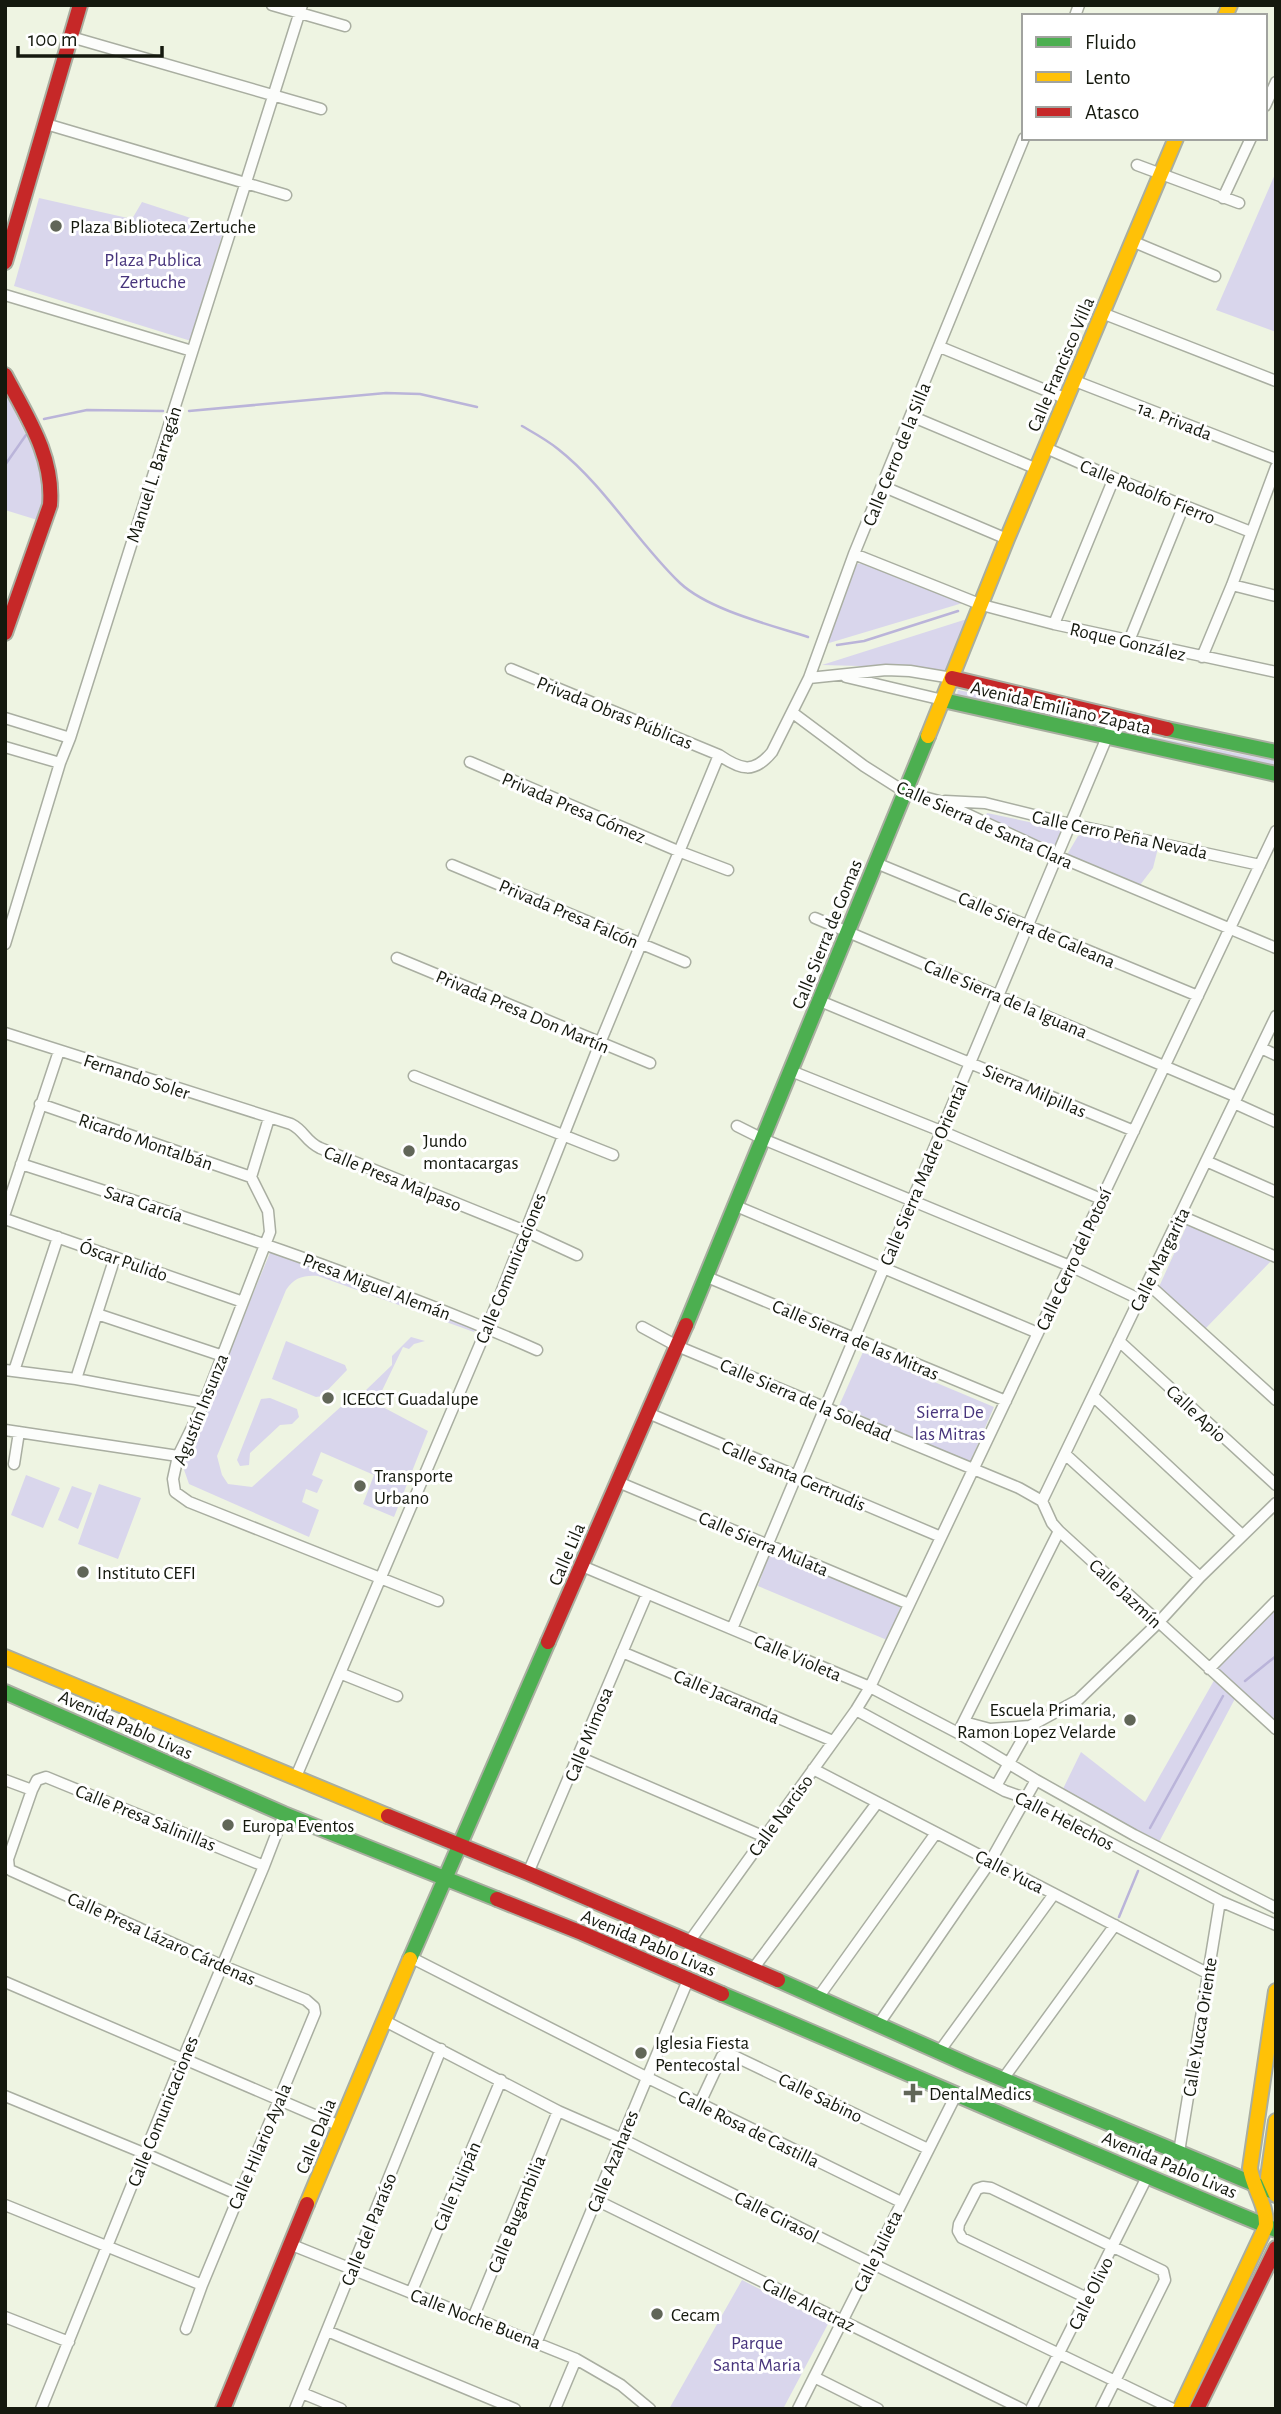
<svg xmlns="http://www.w3.org/2000/svg" width="1281" height="2414" viewBox="0 0 1281 2414" font-family="'Alegreya Sans',sans-serif">
	<style>
		.green { fill: #d9d6ec }
		.lines { fill: none; stroke-linecap: round; stroke-linejoin: round }
		.stream { stroke: #bab4d9; stroke-width: 2.5 }
		.street-casing { stroke: #a9aea1; stroke-width: 13 }
		.fast-casing { stroke: #a9aea1; stroke-width: 18 }
		.slow-casing { stroke: #a9aea1; stroke-width: 18 }
		.jam-casing { stroke: #a9aea1; stroke-width: 18 }
		.street { stroke: #fcfdfb; stroke-width: 10 }
		.fast { stroke: #4caf50; stroke-width: 14 }
		.slow { stroke: #ffc107; stroke-width: 14 }
		.jam { stroke: #c62828; stroke-width: 14 }
		.poi-dot { fill: #616658; stroke: #fff; stroke-width: 2.5 }
		.labels { text-anchor: middle; stroke-width: 6; stroke-linejoin: round; paint-order: stroke }
		.poi-label { font-size: 19px; fill: #15190e; stroke: #fff; text-anchor: start }
		.park-label { font-size: 19px; fill: #47347c; stroke: #fff }
		.street-label { font-size: 19px; fill: #15190e; stroke: #fff }
	</style>
	<rect width="100%" height="100%" fill="#eef4e2"/>
	<path class="green" d="M1276,172V332L1216,310Z
		M39,198L132,219L142,202L224,229L191,341L14,286Z
		M5,392L26,435L48,464L44,522L5,510Z
		M862,563L954,591L966,602L819,646L857,564Z
		M977,607L953,672L897,667L822,665L967,619Z
		M958,690L1111,721L1104,739L954,706Z
		M1119,730L1276,761V777L1117,742Z
		M987,813L1067,830L1055,853L982,822Z
		M1083,834L1158,848L1153,868L1140,885L1072,862L1069,861L1068,853L1078,836Z
		M1187,1225L1220,1236L1273,1259L1205,1329L1158,1289Z
		M272,1248L476,1328L474,1332L318,1276C303,1275 294,1278 286,1290L217,1456L222,1475L228,1484L252,1487L345,1403L355,1401L362,1396L428,1431L394,1517L363,1504L374,1475L321,1452L312,1475L323,1480L317,1493L306,1489L302,1502L319,1510L309,1537L189,1484L182,1464Z
		M411,1337L425,1341L414,1344L409,1349L403,1347L378,1399L365,1391L392,1365V1356Z
		M286,1341L345,1365L347,1370L322,1396L316,1397L272,1379Z
		M863,1352L994,1407L970,1462L839,1406Z
		M270,1398L297,1409L299,1417L292,1424L280,1425L250,1453L249,1465L240,1466L237,1460L261,1399Z
		M26,1475L60,1488L43,1528L11,1515Z
		M99,1484L141,1498L118,1559L78,1544Z
		M72,1486L92,1493L78,1529L58,1520Z
		M770,1551L901,1606L887,1640L758,1586Z
		M1276,1607V1724L1238,1693L1159,1842L1061,1793L1081,1752L1145,1802L1216,1677L1215,1668Z
		M742,2280L828,2324L783,2409H669Z"/>
	<g class="lines">
		<path class="stream" d="M189,411L386,393L420,394L477,407
			M44,419L87,410L163,411
			M522,426C534,433 547,440 558,449C604,485 638,543 680,583C709,610 771,625 808,637
			M5,465L26,435
			M837,645L864,641L958,611
			M1245,1681L1276,1656
			M1150,1828L1223,1696
			M1119,1917L1138,1871"/>
		<g class="street-casing">
			<path id="street" d="M272,5L345,26
				M1075,16L1079,5
				M71,37L321,109
				M1265,106L1276,82
				M46,124L286,195
				M1137,165L1239,203
				M1223,198L1251,138
				M1134,242L1215,276
				M5,295L192,351
				M1102,313L1276,381
				M940,347L1067,399
				M1075,381L1276,459
				M911,416L1037,469
				M1046,448L1114,478L1251,532
				M882,486L1007,539
				M854,554L982,605L1054,624L1276,672
				M1232,585L1276,596
				M1054,624L1114,478
				M1129,641L1184,505
				M1202,657L1232,585L1276,467
				M511,669L719,755C741,770 754,774 772,752L809,678L854,554L1024,138
				M846,677L943,700
				M809,678L886,670L910,671L952,678
				M793,713L864,766L905,792L939,801L1057,856L1276,948
				M5,718L70,738
				M5,747L60,763
				M470,762L678,851L728,870
				M945,801L985,803L1070,824L1260,865
				M876,863L1198,996
				M452,865L685,962
				M815,918L1237,1097
				M5,944L60,763L70,738L302,5
				M397,958L650,1063
				M820,1001L1134,1131
				M5,1033L291,1124C305,1131 305,1141 320,1148L525,1231L577,1255
				M1261,1048L1276,1055
				M791,1071L941,1131L1101,1199
				M414,1076L613,1155
				M1234,1103L1276,1122
				M40,1104L251,1177
				M269,1118L251,1177L268,1211L270,1232L204,1403L178,1456L173,1479L175,1492L189,1502L438,1601
				M737,1126L763,1139L1070,1266L1139,1299
				M1206,1161L1276,1192
				M21,1164C195,1220 369,1276 537,1350
				M736,1206L1038,1333
				M5,1213L59,1051
				M1181,1216L1276,1257
				M5,1219L243,1302
				M707,1277L1006,1401
				M1147,1283L1276,1400
				M97,1314L223,1356
				M642,1327L677,1346L1019,1488L1042,1501L1052,1523L1059,1531L1276,1729
				M1119,1341L1276,1485
				M5,1370L76,1379L204,1403
				M14,1371L58,1237
				M76,1379L115,1257
				M1093,1396L1242,1535
				M648,1413L941,1537
				M5,1430L178,1456
				M1065,1454L1200,1577
				M14,1464L19,1432
				M618,1482L909,1604
				M1042,1501L1276,1016
				M582,1566L870,1687L958,1733L1036,1780L1134,1835L1276,1908
				M732,1629L1115,718
				M622,1652L833,1741
				M1209,1669L1276,1601
				M342,1674L397,1696
				M856,1710L1005,1791L1025,1798L1220,1901L1276,1925
				M964,1722L990,1729L1030,1726L1078,1700L1158,1623L1200,1577L1276,1503
				M961,1727L1059,1531
				M579,1757L765,1837
				M813,1769L1207,1973
				M295,1779L487,1328L600,1043L719,755
				M5,1780L32,1790
				M996,1786L1030,1726
				M528,1873L647,1594
				M689,1942L856,1710L870,1687L1276,831
				M410,1957L646,2077L901,2202
				M753,1969L877,1803
				M5,1982L340,2126
				M817,1999L936,1833
				M383,2020L558,2111L622,2139L871,2263L1173,2409
				M878,2025L990,1862L1036,1780
				M939,2052L1054,1894
				M1003,2079L1115,1925
				M5,2096L146,2154L239,2195
				M700,2103L722,2056L730,2054L928,2149
				M1179,2152L1220,1901
				M596,2200L1022,2409
				M5,2205L202,2285
				M292,2245L576,2359L621,2385L650,2409
				M411,2293L501,2080
				M1087,2298L962,2238L958,2231L959,2224L977,2189L983,2187L991,2188L1163,2271L1165,2280L1101,2409
				M5,2317L69,2342
				M473,2318L558,2111
				M186,2329L202,2285L315,2013L314,2007L306,2000L223,1966L12,1871L9,1869L8,1859L32,1790L37,1780L46,1777L264,1866
				M327,2331L515,2409
				M537,2341L688,1980
				M814,2377L878,2409
				M302,2393L341,2409
				M41,2409L183,2059L264,1866L284,1814
				M295,2409L441,2049
				M555,2409L576,2359
				M798,2409L957,2093
				M1031,2409L1147,2177"/>
		</g>
		<g class="fast-casing">
			<path id="fast" d="M943,700L1276,774
				M1167,729L1276,752
				M686,1325L928,736
				M5,1692L284,1814L497,1899
				M410,1959L548,1642
				M778,1980L971,2066L1276,2193
				M722,1994C907,2072 1090,2154 1276,2230"/>
		</g>
		<g class="slow-casing">
			<path id="slow" d="M1225,16L1230,5
				M928,736L1007,539L1176,138
				M5,1657L388,1816
				M1276,2121L1268,2177L1276,2195
				M307,2204L410,1959
				M1180,2409L1266,2226C1267,2205 1253,2188 1250,2168L1276,1991"/>
		</g>
		<g class="jam-casing">
			<path id="jam" d="M5,262L80,5
				M5,375C27,417 54,456 50,505L5,633
				M952,678L1167,729
				M548,1642L686,1325
				M388,1816L528,1873L778,1980
				M497,1899L582,1933L722,1994
				M223,2409L307,2204
				M1197,2409L1276,2248"/>
		</g>
		<use href="#street" class="street"/>
		<use href="#fast" class="fast"/>
		<use href="#slow" class="slow"/>
		<use href="#jam" class="jam"/>
	</g>
	<g class="poi-dot">
		<circle cx="56" cy="226" r="7"/>
		<circle cx="409" cy="1151" r="7"/>
		<circle cx="328" cy="1398" r="7"/>
		<circle cx="360" cy="1486" r="7"/>
		<circle cx="83" cy="1572" r="7"/>
		<circle cx="1130" cy="1720" r="7"/>
		<circle cx="228" cy="1825" r="7"/>
		<circle cx="641" cy="2053" r="7"/>
		<path d="M909.5 2082.5h7v7h7v7h-7v7h-7v-7h-7v-7h7z"/>
		<circle cx="657" cy="2314" r="7"/>
	</g>
	<g class="labels">
		<g class="poi-label">
			<text x="70" y="233">Plaza Biblioteca Zertuche</text>
			<text x="423" y="1147">Jundo<tspan x="423" dy="22">montacargas</tspan></text>
			<text x="342" y="1405">ICECCT Guadalupe</text>
			<text x="374" y="1482">Transporte<tspan x="374" dy="22">Urbano</tspan></text>
			<text x="97" y="1579">Instituto CEFI</text>
			<text x="1116" y="1716" text-anchor="end">Escuela Primaria,<tspan x="1116" dy="22">Ramon Lopez Velarde</tspan></text>
			<text x="242" y="1832">Europa Eventos</text>
			<text x="655" y="2049">Iglesia Fiesta<tspan x="655" dy="22">Pentecostal</tspan></text>
			<text x="929" y="2100">DentalMedics</text>
			<text x="671" y="2321">Cecam</text>
		</g>
		<g class="park-label">
			<text x="153" y="266">Plaza Publica<tspan x="153" dy="22">Zertuche</tspan></text>
			<text x="950" y="1418">Sierra De<tspan x="950" dy="22">las Mitras</tspan></text>
			<text x="757" y="2349">Parque<tspan x="757" dy="22">Santa Maria</tspan></text>
		</g>
		<g class="street-label">
			<text transform="translate(1060 364) rotate(-67)" y="7">Calle Francisco Villa</text>
			<text transform="translate(1175 420) rotate(21)" y="7">1a. Privada</text>
			<text transform="translate(896 454) rotate(-68)" y="7">Calle Cerro de la Silla</text>
			<text transform="translate(153 474) rotate(-72)" y="7">Manuel L. Barragán</text>
			<text transform="translate(1148 491) rotate(22)" y="7">Calle Rodolfo Fierro</text>
			<text transform="translate(1128 641) rotate(13)" y="7">Roque González</text>
			<text transform="translate(1061 707) rotate(13)" y="7">Avenida Emiliano Zapata</text>
			<text transform="translate(615 712) rotate(22)" y="7">Privada Obras Públicas</text>
			<text transform="translate(574 807) rotate(23)" y="7">Privada Presa Gómez</text>
			<text transform="translate(985 824) rotate(24)" y="7">Calle Sierra de Santa Clara</text>
			<text transform="translate(1120 834) rotate(12)" y="7">Calle Cerro Peña Nevada</text>
			<text transform="translate(569 913) rotate(23)" y="7">Privada Presa Falcón</text>
			<text transform="translate(1037 929) rotate(23)" y="7">Calle Sierra de Galeana</text>
			<text transform="translate(826 934) rotate(-68)" y="7">Calle Sierra de Gomas</text>
			<text transform="translate(1006 998) rotate(23)" y="7">Calle Sierra de la Iguana</text>
			<text transform="translate(523 1011) rotate(23)" y="7">Privada Presa Don Martín</text>
			<text transform="translate(137 1076) rotate(18)" y="7">Fernando Soler</text>
			<text transform="translate(1035 1090) rotate(23)" y="7">Sierra Milpillas</text>
			<text transform="translate(146 1141) rotate(19)" y="7">Ricardo Montalbán</text>
			<text transform="translate(923 1173) rotate(-67)" y="7">Calle Sierra Madre Oriental</text>
			<text transform="translate(393 1178) rotate(22)" y="7">Calle Presa Malpaso</text>
			<text transform="translate(144 1203) rotate(18)" y="7">Sara García</text>
			<text transform="translate(1073 1259) rotate(-65)" y="7">Calle Cerro del Potosí</text>
			<text transform="translate(1159 1259) rotate(-64)" y="7">Calle Margarita</text>
			<text transform="translate(124 1260) rotate(19)" y="7">Óscar Pulido</text>
			<text transform="translate(510 1268) rotate(-68)" y="7">Calle Comunicaciones</text>
			<text transform="translate(377 1286) rotate(21)" y="7">Presa Miguel Alemán</text>
			<text transform="translate(856 1339) rotate(23)" y="7">Calle Sierra de las Mitras</text>
			<text transform="translate(806 1399) rotate(23)" y="7">Calle Sierra de la Soledad</text>
			<text transform="translate(200 1409) rotate(-68)" y="7">Agustín Insunza</text>
			<text transform="translate(1197 1413) rotate(43)" y="7">Calle Apio</text>
			<text transform="translate(794 1475) rotate(23)" y="7">Calle Santa Gertrudis</text>
			<text transform="translate(764 1543) rotate(23)" y="7">Calle Sierra Mulata</text>
			<text transform="translate(566 1554) rotate(-67)" y="7">Calle Lila</text>
			<text transform="translate(1126 1593) rotate(43)" y="7">Calle Jazmín</text>
			<text transform="translate(798 1657) rotate(23)" y="7">Calle Violeta</text>
			<text transform="translate(727 1696) rotate(23)" y="7">Calle Jacaranda</text>
			<text transform="translate(126 1724) rotate(24)" y="7">Avenida Pablo Livas</text>
			<text transform="translate(588 1734) rotate(-68)" y="7">Calle Mimosa</text>
			<text transform="translate(780 1815) rotate(-54)" y="7">Calle Narciso</text>
			<text transform="translate(146 1817) rotate(22)" y="7">Calle Presa Salinillas</text>
			<text transform="translate(1065 1820) rotate(27)" y="7">Calle Helechos</text>
			<text transform="translate(1010 1871) rotate(27)" y="7">Calle Yuca</text>
			<text transform="translate(162 1938) rotate(24)" y="7">Calle Presa Lázaro Cárdenas</text>
			<text transform="translate(649 1942) rotate(23)" y="7">Avenida Pablo Livas</text>
			<text transform="translate(1199 2027) rotate(-81)" y="7">Calle Yucca Oriente</text>
			<text transform="translate(821 2097) rotate(26)" y="7">Calle Sabino</text>
			<text transform="translate(162 2111) rotate(-68)" y="7">Calle Comunicaciones</text>
			<text transform="translate(749 2128) rotate(26)" y="7">Calle Rosa de Castilla</text>
			<text transform="translate(315 2136) rotate(-68)" y="7">Calle Dalia</text>
			<text transform="translate(259 2146) rotate(-67)" y="7">Calle Hilario Ayala</text>
			<text transform="translate(612 2161) rotate(-68)" y="7">Calle Azahares</text>
			<text transform="translate(1170 2164) rotate(23)" y="7">Avenida Pablo Livas</text>
			<text transform="translate(456 2186) rotate(-67)" y="7">Calle Tulipán</text>
			<text transform="translate(516 2214) rotate(-68)" y="7">Calle Bugambilia</text>
			<text transform="translate(777 2216) rotate(27)" y="7">Calle Girasol</text>
			<text transform="translate(368 2229) rotate(-68)" y="7">Calle del Paraíso</text>
			<text transform="translate(877 2251) rotate(-64)" y="7">Calle Julieta</text>
			<text transform="translate(1090 2293) rotate(-64)" y="7">Calle Olivo</text>
			<text transform="translate(809 2304) rotate(26)" y="7">Calle Alcatraz</text>
			<text transform="translate(476 2318) rotate(21)" y="7">Calle Noche Buena</text>
		</g>
	</g>
	<rect width="1281" height="2414" fill="none" stroke="#15190e" stroke-width="14"/>
	<rect x="1022" y="14" width="245" height="126" fill="#ffffff" stroke="#a1a39f" stroke-width="2"/>
	<rect x="1036" y="37" width="35" height="10" fill="#4caf50" stroke="#a1a39f" stroke-width="2"/>
	<text x="1085" y="49" font-size="21" fill="#15190e">Fluido</text>
	<rect x="1036" y="72" width="35" height="10" fill="#ffc107" stroke="#a1a39f" stroke-width="2"/>
	<text x="1085" y="84" font-size="21" fill="#15190e">Lento</text>
	<rect x="1036" y="107" width="35" height="10" fill="#c62828" stroke="#a1a39f" stroke-width="2"/>
	<text x="1085" y="119" font-size="21" fill="#15190e">Atasco</text>
	<path d="M18 46v10h144v-10" fill="none" stroke="#15190e" stroke-width="3.5"/>
	<text x="28" y="46" font-size="21" fill="#15190e" stroke="#ffffff" stroke-width="5" paint-order="stroke">100 m</text>
</svg>
